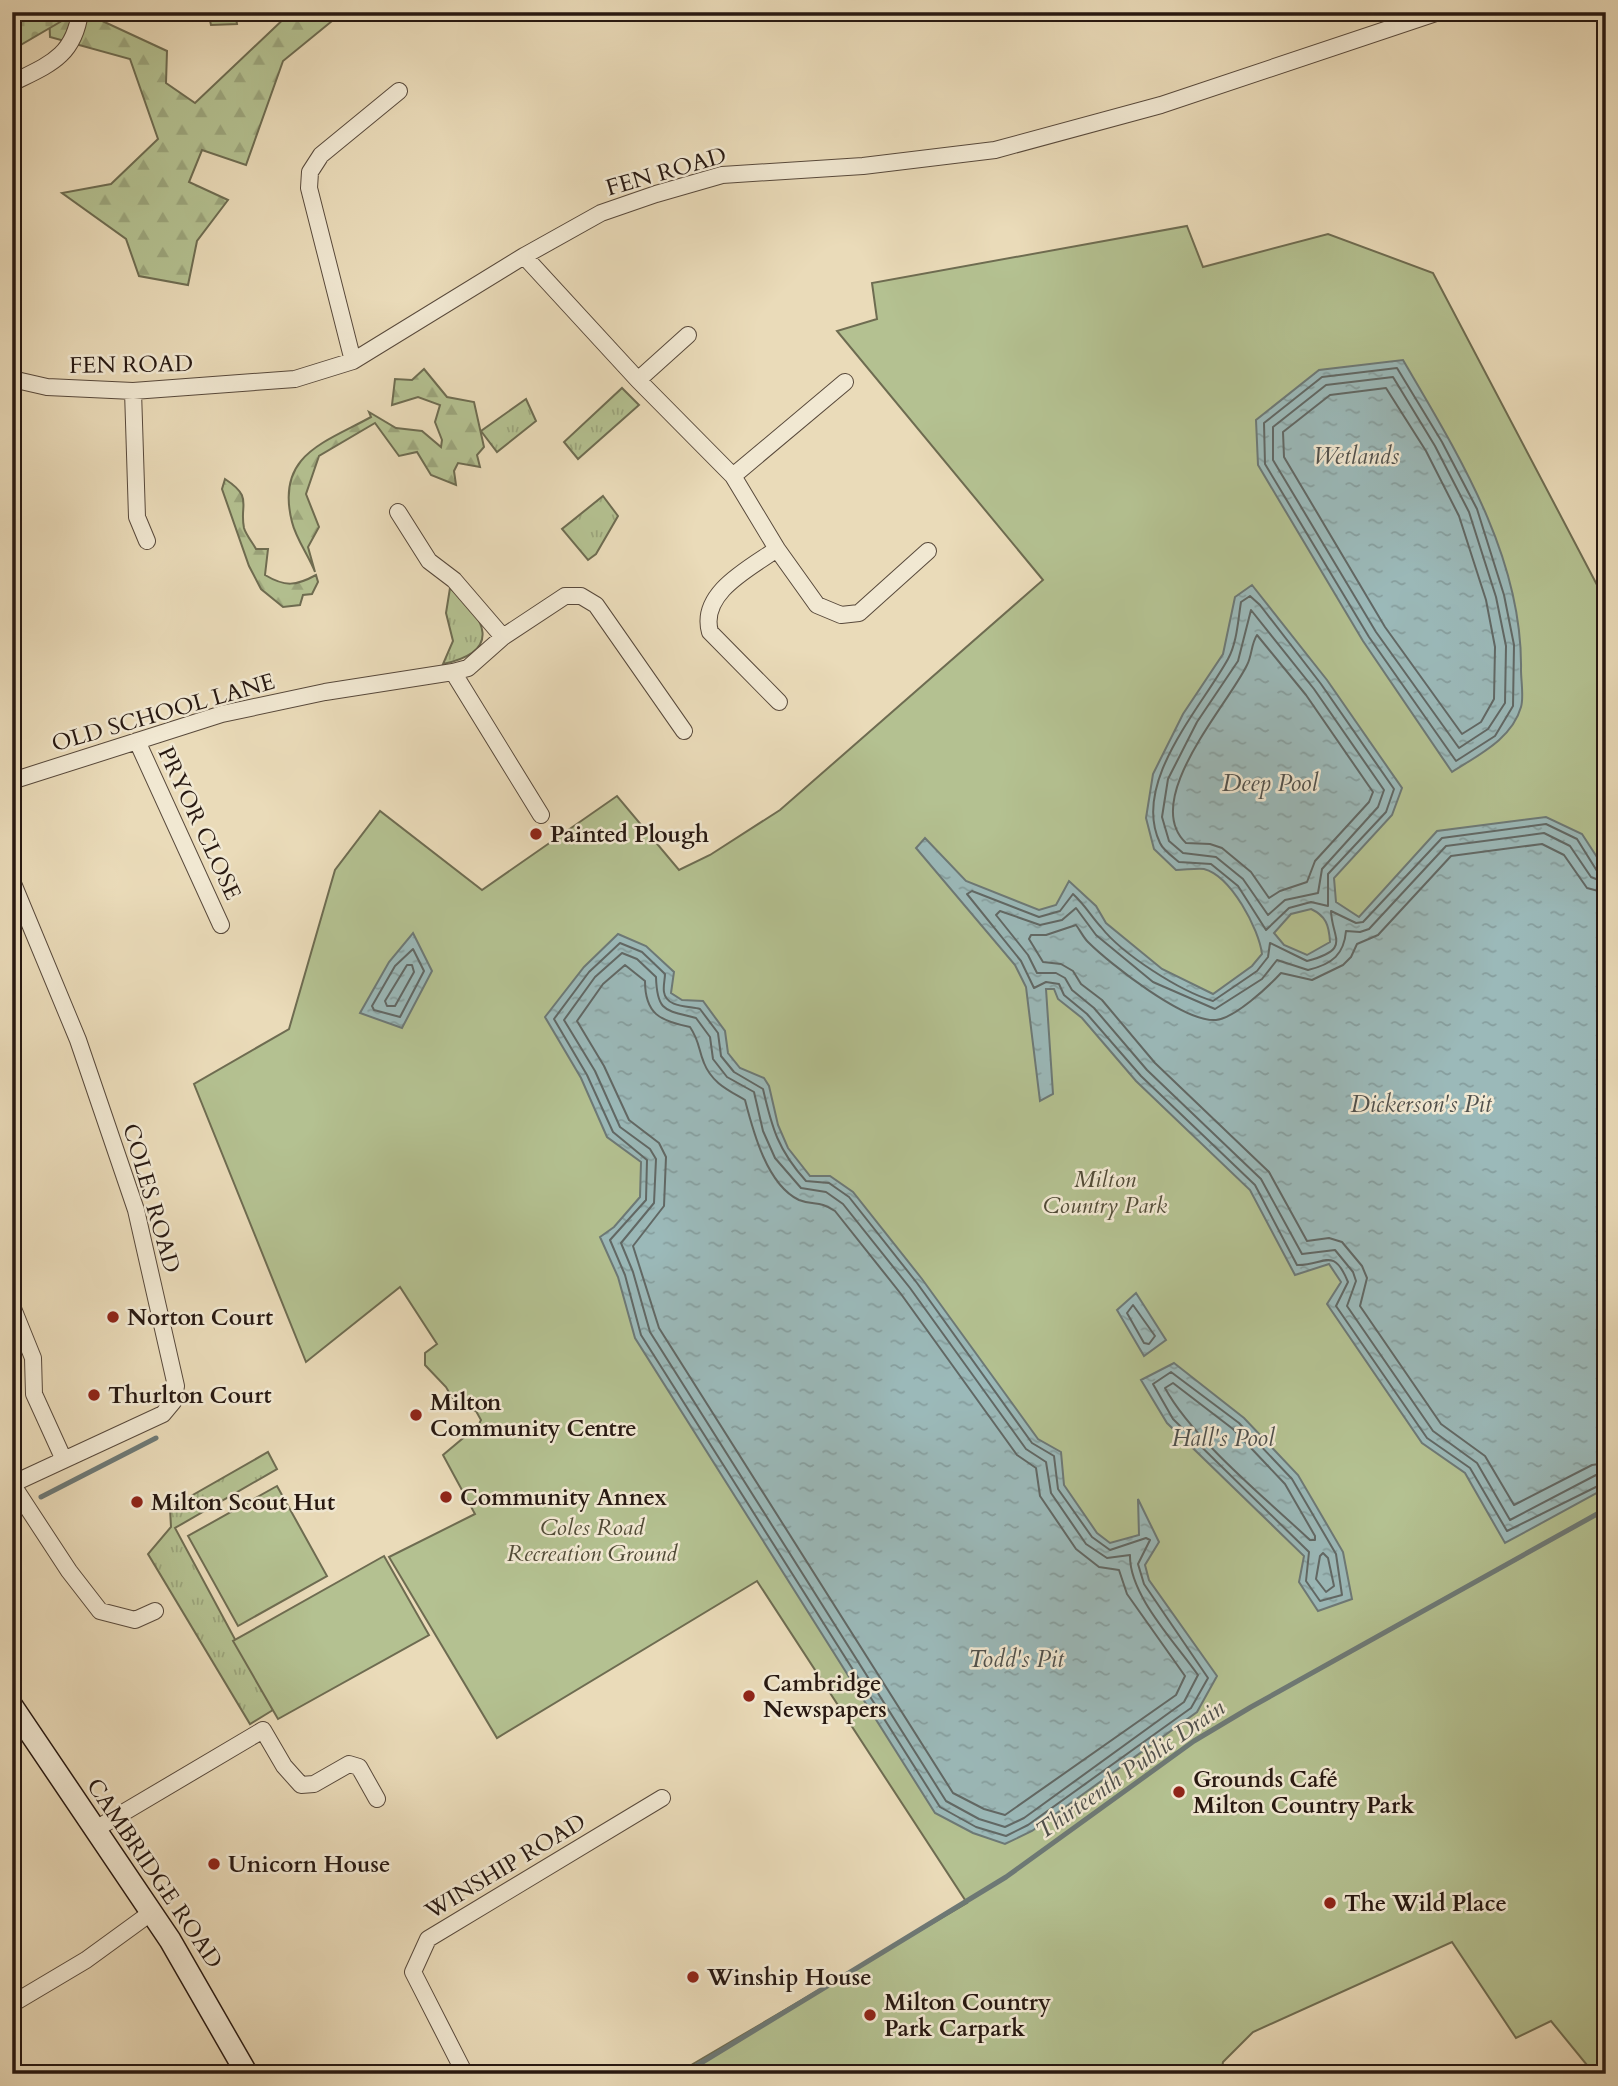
<svg xmlns="http://www.w3.org/2000/svg" width="1618" height="2086" viewBox="0 0 1618 2086" font-family="Cardo,serif">
	<style>
		.grass { fill: url(#grass-tufts); stroke: #6e6c51; stroke-width: 2 }
		.forest { fill: url(#forest-firs); stroke: #6e6c51; stroke-width: 2 }
		.cemetery { fill: url(#cemetery-stones); stroke: #6e6c51; stroke-width: 2 }
		.park { fill: #b4c191; stroke: #6e6c51; stroke-width: 2 }
		.water { fill: url(#water-ripples); stroke: #6d7976; stroke-width: 2; fill-rule: evenodd }
		.lines { fill: none; stroke-linecap: round; stroke-linejoin: round }
		.shore { stroke: #616865; stroke-width: 2 }
		.stream { stroke: #6d7976; stroke-width: 5 }
		.street-casing { stroke: #58493b; stroke-width: 18 }
		.secondary-casing { stroke: #271811; stroke-width: 24 }
		.street { stroke: #f1e8d2; stroke-width: 16 }
		.secondary { stroke: #f1e8d2; stroke-width: 21 }
		.poi-dot { fill: #8f2418; stroke: #f1e8d2; stroke-width: 2.5 }
		.labels { text-anchor: middle; stroke-width: 5; stroke-linejoin: round; paint-order: stroke }
		.street-label { font-size: 23px; fill: #271811; stroke: #f1e8d2 }
		.poi-label { font-size: 23px; font-weight: bold; fill: #271811; stroke: #f1e8d2; text-anchor: start }
		.park-label { font-size: 23px; font-style: italic; fill: #514b37; stroke: #f1e8d2 }
		.water-label { font-size: 24px; font-style: italic; fill: #50504c; stroke: #f1e8d2 }
	</style>
	<defs>
		<pattern id="grass-tufts" width="24" height="20" patternUnits="userSpaceOnUse" patternTransform="scale(1.75)"><rect width="24" height="20" fill="#b4c191"/><path d="M3 7l-1-3M5 7V3M7 7l1-3M15 17l-1-3M17 17v-4M19 17l1-3" fill="none" stroke="#9ba57c"/></pattern>
		<pattern id="forest-firs" width="22" height="20" patternUnits="userSpaceOnUse" patternTransform="scale(1.75)"><rect width="22" height="20" fill="#b4c191"/><path d="M5 1l3.5 6h-7zM16 11l3.5 6h-7z" fill="#9ba57c"/></pattern>
		<pattern id="cemetery-stones" width="16" height="16" patternUnits="userSpaceOnUse" patternTransform="scale(1.75)"><rect width="16" height="16" fill="#b4c191"/><path d="M2 7V4a2 2 0 0 1 4 0v3zM10 15v-3a2 2 0 0 1 4 0v3z" fill="#9ba57c"/></pattern>
		<pattern id="water-ripples" width="26" height="14" patternUnits="userSpaceOnUse" patternTransform="scale(1.75)"><rect width="26" height="14" fill="#9bb9b9"/><path d="M2 4q2-2 4 0t4 0M15 11q2-2 4 0t4 0" fill="none" stroke="#869e9e"/></pattern>
	</defs>
	<rect width="100%" height="100%" fill="#eadbb9"/>
	<filter id="stains"><feTurbulence type="fractalNoise" baseFrequency=".00286" numOctaves="4"/><feColorMatrix values="0 0 0 0 .2 0 0 0 0 .09 0 0 0 0 .02 0 0 0 .5 -.17"/></filter>
	<radialGradient id="worn" r=".72"><stop offset=".6" stop-color="#630" stop-opacity="0"/><stop offset="1" stop-color="#630" stop-opacity=".3"/></radialGradient>
	<path class="grass" d="M622,388L639,405L578,459L564,442Z
		M526,399L536,421L497,452L481,431Z
		M603,496L618,516L596,554L588,560L562,529Z
		M450,588C486,618 503,651 443,664L453,641L446,613Z
		M268,1452L277,1469L175,1528L273,1710L250,1724L148,1554L171,1527L170,1508Z"/>
	<path class="forest" d="M49,12H83L167,51L166,83L195,103L291,12H343L283,61L246,165L202,150L189,182L228,200L197,241L188,285L139,276L126,239L62,193L111,184L158,139L130,59L50,37Z
		M424,369L447,397L474,402L484,447L477,455L480,467L458,463L454,471L456,485L431,475L417,452L399,456L375,423L319,456L306,494L319,527L308,547L315,572C309,556 296,539 292,522C275,455 324,443 371,417L369,412L396,428L422,431L441,447L442,440L435,422L440,405L418,397L392,405L395,379L412,380Z
		M225,479C254,498 239,504 244,528C246,535 253,543 256,549H268L265,575C285,587 296,586 316,575L318,582L312,594L303,595L300,605L283,607L261,589L249,566L222,489Z"/>
	<path class="cemetery" d="M12,12H72V15L12,50Z"/>
	<path class="park" d="M208,12H235L237,24L211,25Z
		M1187,226L1203,267L1328,234L1433,273L1606,602V2063L1591,2070L1551,2021L1516,2038L1452,1942L1253,2032L1223,2062L1221,2074H676L967,1903L757,1581L497,1738L389,1557L475,1514L443,1455L468,1434L475,1432L481,1420L476,1411L457,1406L446,1387L425,1365V1353L437,1344L400,1287L306,1362L194,1084L289,1029L335,870L380,811L482,890L617,796L679,870L710,855L780,810L1043,580L837,331L877,319L872,283Z
		M277,1486L327,1576L238,1626L188,1536Z
		M384,1556L429,1635L278,1719L233,1641Z"/>
	<path class="water" d="M1403,360C1458,454 1523,557 1521,670C1521,681 1524,697 1521,707C1512,739 1478,755 1452,772L1363,641L1258,465L1256,420L1319,370Z
		M1252,585L1327,680L1402,788L1392,815L1334,878L1336,902L1359,917L1437,831L1546,817L1582,834L1606,871V1488L1505,1543L1465,1473L1422,1443L1327,1304L1341,1282L1329,1264L1295,1275L1250,1190L1136,1081L1082,1018L1058,999L1054,989H1046L1053,1094L1040,1101L1026,987L1015,965L916,848L925,838L966,881L1039,910L1056,905L1069,881L1096,906L1106,923L1162,969L1213,994L1252,966L1262,954C1259,929 1231,876 1204,869C1196,868 1185,870 1176,870L1154,849L1146,818L1153,774L1183,714L1223,654L1235,597ZM1311,909C1326,916 1329,925 1330,942L1307,955L1284,945L1274,933L1291,914Z
		M413,933L432,971L402,1028L360,1013L389,962Z
		M618,934L646,946L674,972L671,993L682,1000L703,1001L725,1031L728,1053L740,1068L764,1078L769,1086L778,1125L788,1148L810,1176H830L853,1192L922,1279L1038,1439L1061,1452L1064,1485L1097,1533L1110,1543L1139,1535L1138,1499L1159,1542L1145,1565L1149,1580L1217,1676L1197,1712L1032,1831L1005,1844L973,1833L935,1813L635,1338L618,1277L600,1237L614,1227L640,1197L641,1162L607,1137L581,1078L545,1017L584,967Z
		M1136,1293L1166,1340L1144,1356L1117,1310Z
		M1174,1363L1244,1418L1298,1475L1343,1552L1352,1599L1318,1611L1299,1582L1304,1556L1167,1423L1141,1380Z"/>
	<g class="lines">
		<path class="shore" d="M1397,368L1442,442L1477,509L1504,595L1514,645L1513,706L1495,736L1456,761L1369,637L1265,464L1264,423L1322,377Z
			M1393,377L1435,446L1469,512L1496,597L1506,646L1505,703L1488,729L1459,748L1376,632L1273,460V427L1326,385Z
			M1386,388L1426,451L1459,516L1486,600L1495,647L1494,699L1481,722L1462,734L1385,627L1284,457L1283,432L1330,395Z
			M1250,596L1260,605L1321,684L1394,789L1386,812L1328,874V906L1311,902L1289,908L1266,930L1238,886L1211,864L1179,862C1173,857 1163,850 1160,843C1131,783 1201,708 1228,659C1237,643 1238,620 1241,602Z
			M1251,610L1314,689L1384,790L1378,807L1322,869L1318,893L1285,900L1268,915L1243,879L1216,857L1183,853L1169,841L1162,817L1168,779L1197,722L1238,661Z
			M1257,635L1306,695L1373,792L1369,802L1315,861L1307,882L1280,891L1269,898L1251,872L1222,848L1210,844L1186,843C1140,800 1228,705 1247,665C1252,656 1251,644 1257,635Z
			M1606,874L1597,871L1577,839L1546,824L1442,838L1363,922L1356,923L1331,911C1332,939 1352,949 1307,961L1270,943L1268,957L1257,971L1213,1001C1180,991 1123,955 1101,927C1091,916 1085,905 1073,894L1060,911L1039,917L972,891L967,894L1021,961L1034,988L1046,982L1059,984L1064,995L1087,1014L1141,1076L1255,1185L1297,1265C1324,1266 1333,1245 1348,1282L1336,1306L1427,1438L1470,1468L1507,1531L1606,1482
			M1606,883L1591,877L1570,846L1544,833L1446,846L1369,929L1360,932L1346,931C1344,954 1333,964 1308,970L1277,960L1262,979L1215,1009L1153,982L1096,935L1076,908L1062,920L1040,925L1000,911L996,915L1028,955L1037,973H1056L1065,978L1072,990L1094,1008L1147,1070L1261,1179L1302,1254L1335,1250L1353,1272L1356,1281L1347,1306L1433,1431L1477,1463L1510,1520L1596,1475L1606,1473
			M1606,893L1587,888L1564,855L1542,844L1451,856L1378,935L1357,944L1351,957L1343,965L1312,980L1281,973C1268,987 1235,1018 1216,1020C1185,1023 1110,964 1088,942C1083,937 1080,930 1076,925L1046,935H1031L1029,939L1043,962L1061,964L1073,971L1081,984L1102,1000L1155,1063L1269,1172L1307,1241L1329,1238L1342,1242L1362,1266L1367,1278L1360,1306L1441,1424L1485,1456L1514,1505L1592,1465L1606,1463
			M620,943L642,952L665,974C665,979 663,986 664,992C666,1008 690,1006 700,1009L718,1033L721,1056L734,1072L763,1089C772,1128 778,1150 806,1181L829,1183L849,1197L917,1283L1032,1443L1054,1456L1058,1489L1092,1537L1110,1550L1146,1538L1150,1540L1138,1564L1144,1584L1208,1678L1191,1708L1028,1825L1006,1836L976,1827L940,1807L641,1335L625,1275L610,1240L646,1200L647,1160L613,1132L587,1075L554,1019L589,972Z
			M413,949L424,971L400,1017L374,1010L372,1006L395,966Z
			M622,953L637,959L656,977C657,1012 665,1010 696,1018L710,1037L713,1059L727,1077L754,1092L763,1131L775,1158L801,1188L826,1192L843,1204L910,1288L1026,1449L1046,1462L1051,1493L1086,1544L1107,1558L1130,1555C1129,1595 1175,1642 1198,1675L1184,1702L1024,1818L1005,1827L979,1819L946,1801L650,1332L633,1272L621,1243L654,1203L656,1159L650,1149L620,1127L595,1071L564,1020L595,977Z
			M407,965H412L414,972L395,1006H387L385,1001Z
			M625,965L645,981C645,1014 660,1021 690,1027C700,1042 698,1049 704,1063C712,1083 728,1090 745,1100C753,1131 767,1185 799,1200C814,1206 819,1200 835,1211L901,1294L1017,1455L1036,1468L1040,1496L1076,1549L1099,1567L1119,1570L1127,1594L1185,1676L1176,1695L1005,1815L984,1809L953,1793L659,1328L633,1246L664,1206L666,1157L659,1143L629,1120L604,1066L577,1021L603,984Z
			M1133,1305L1155,1336L1149,1344L1144,1343L1127,1313Z
			M1171,1372L1239,1423L1292,1479L1336,1554L1342,1595L1320,1601L1306,1581L1309,1552L1173,1419L1153,1384Z
			M1173,1383L1233,1429L1285,1484L1315,1536V1540H1310C1267,1500 1192,1438 1165,1388Z
			M1323,1553L1328,1558L1334,1586L1326,1592L1316,1579L1320,1556Z"/>
		<path class="stream" d="M41,1497L156,1438
			M683,2074L1006,1877L1194,1741L1251,1707L1606,1509"/>
		<g class="street-casing">
			<path id="street" d="M12,83C48,65 74,57 80,12
				M524,256L638,380L733,476L777,549
				M353,361L309,188L310,172L321,155L399,91
				M12,379L47,387L133,391L295,379L353,361L524,256L601,213L656,194L722,175L863,166L995,150L1161,105L1439,12
				M638,380L688,335
				M133,391L137,517L147,541
				M733,476L845,382
				M398,512L429,561L454,580L503,637
				M453,672L541,815
				M779,702L710,632C699,593 750,568 777,549L817,605L841,615L859,613L928,551
				M137,741L221,925
				M12,781L222,714L325,692L453,672L468,668L503,637L565,596H581L596,605L684,731
				M12,881L78,1040L136,1210L176,1386L173,1402L163,1414L12,1484
				M12,1306L33,1358L34,1394L64,1460
				M12,1484L69,1571L100,1611L135,1620L155,1611
				M94,1830L263,1730L284,1766L301,1785L314,1784L349,1764L359,1767L377,1799
				M12,2004L86,1960L152,1912
				M465,2074L413,1972L428,1939L662,1798"/>
		</g>
		<g class="secondary-casing">
			<path id="secondary" d="M12,1706L170,1940L247,2074"/>
		</g>
		<use href="#street" class="street"/>
		<use href="#secondary" class="secondary"/>
	</g>
	<g class="poi-dot">
		<circle cx="536" cy="834" r="7"/>
		<circle cx="113" cy="1317" r="7"/>
		<circle cx="94" cy="1395" r="7"/>
		<circle cx="416" cy="1415" r="7"/>
		<circle cx="446" cy="1497" r="7"/>
		<circle cx="137" cy="1502" r="7"/>
		<circle cx="749" cy="1696" r="7"/>
		<circle cx="1179" cy="1792" r="7"/>
		<circle cx="214" cy="1864" r="7"/>
		<circle cx="1330" cy="1903" r="7"/>
		<circle cx="693" cy="1977" r="7"/>
		<circle cx="870" cy="2015" r="7"/>
	</g>
	<g class="labels">
		<g class="street-label">
			<text transform="translate(666 171) rotate(-16)" y="8">FEN ROAD</text>
			<text transform="translate(131 364) rotate(-1)" y="8">FEN ROAD</text>
			<text transform="translate(163 712) rotate(-16)" y="8">OLD SCHOOL LANE</text>
			<text transform="translate(200 823) rotate(65)" y="8">PRYOR CLOSE</text>
			<text transform="translate(152 1198) rotate(74)" y="8">COLES ROAD</text>
			<text transform="translate(505 1866) rotate(-31)" y="8">WINSHIP ROAD</text>
			<text transform="translate(155 1873) rotate(56)" y="8">CAMBRIDGE ROAD</text>
		</g>
		<g class="poi-label">
			<text x="550" y="842">Painted Plough</text>
			<text x="127" y="1325">Norton Court</text>
			<text x="108" y="1403">Thurlton Court</text>
			<text x="430" y="1410">Milton<tspan x="430" dy="26">Community Centre</tspan></text>
			<text x="460" y="1505">Community Annex</text>
			<text x="151" y="1510">Milton Scout Hut</text>
			<text x="763" y="1691">Cambridge<tspan x="763" dy="26">Newspapers</tspan></text>
			<text x="1193" y="1787">Grounds Café<tspan x="1193" dy="26">Milton Country Park</tspan></text>
			<text x="228" y="1872">Unicorn House</text>
			<text x="1344" y="1911">The Wild Place</text>
			<text x="707" y="1985">Winship House</text>
			<text x="884" y="2010">Milton Country<tspan x="884" dy="26">Park Carpark</tspan></text>
		</g>
		<g class="park-label">
			<text x="1105" y="1187">Milton<tspan x="1105" dy="26">Country Park</tspan></text>
			<text x="592" y="1535">Coles Road<tspan x="592" dy="26">Recreation Ground</tspan></text>
		</g>
		<g class="water-label">
			<text x="1356" y="464">Wetlands</text>
			<text x="1270" y="791">Deep Pool</text>
			<text x="1421" y="1112">Dickerson's Pit</text>
			<text x="1223" y="1446">Hall's Pool</text>
			<text x="1016" y="1667">Todd's Pit</text>
			<text transform="translate(1130 1769) rotate(-35)" y="8">Thirteenth Public Drain</text>
		</g>
	</g>
	<rect width="1618" height="2086" fill="none" stroke="#eadbb9" stroke-width="42"/>
	<rect x="14" y="14" width="1590" height="2058" fill="none" stroke="#271811" stroke-width="3.5"/>
	<rect x="21" y="21" width="1576" height="2044" fill="none" stroke="#271811" stroke-width="2"/>
	<rect width="100%" height="100%" filter="url(#stains)"/>
	<rect width="100%" height="100%" fill="url(#worn)"/>
</svg>
